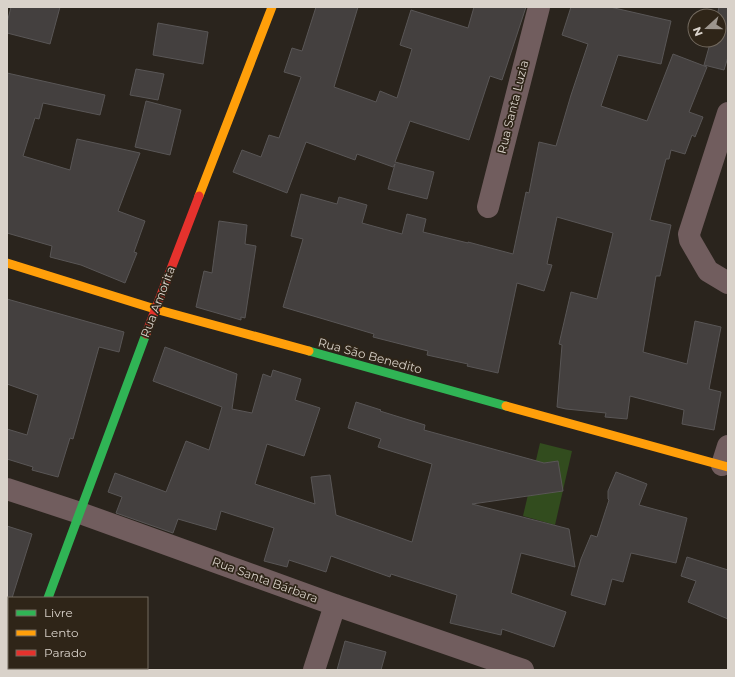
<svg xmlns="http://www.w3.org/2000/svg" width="735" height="677" viewBox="0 0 735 677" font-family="Montserrat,sans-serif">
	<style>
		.green { fill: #324c1e }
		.building { fill: #44403f; stroke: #595656 }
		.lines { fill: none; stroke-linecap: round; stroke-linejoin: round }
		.street { stroke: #715d5e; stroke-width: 22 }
		.fast { stroke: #30b455; stroke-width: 9 }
		.slow { stroke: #ff9f0a; stroke-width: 9 }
		.jam { stroke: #e5322d; stroke-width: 9 }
		.labels { text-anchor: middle; stroke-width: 3.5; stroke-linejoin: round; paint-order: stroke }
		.street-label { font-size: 12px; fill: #d9d2ca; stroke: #2f2518 }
	</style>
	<rect width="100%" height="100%" fill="#2a241d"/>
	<path class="green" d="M540,443L572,451L555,525L523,516Z"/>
	<path class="building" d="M11,7H60L50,44L7,33V23Z
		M316,7H358L334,87L376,102L380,91L397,98L412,49L400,45L411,10L468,28L474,7H526L502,80L490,76L469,140L410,121L395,162L434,172L427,199L388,189L395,164L393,167L357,154L355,160L306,142L287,193L233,172L242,150L261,157L269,135L279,138L301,77L284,72L292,48L302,51Z
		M571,7H610L671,21L661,64L618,55L601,106L647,121L673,54L707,67L689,112L703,117L695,137L692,135L685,154L671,150L669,159H666L650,220L671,225L660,276H656L643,352L687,364L695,321L721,327L709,389L721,392L714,430L682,424L684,410L630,396L627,419L605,417L606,413L566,409L557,407L562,345L559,344L571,292L597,299L613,233L557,217L547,264L552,265L544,291L517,283L498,373L467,366L468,364L427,355L428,351L373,337L374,334L283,307L303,239L291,236L301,194L337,204L339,197L367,205L362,223L402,234L407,214L426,219L423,232L468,243V242L513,254L526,192L529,193L539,142L556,146L571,95L588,44L562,35Z
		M719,7H728V57L724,70L704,65L711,40H719V16H717Z
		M158,23L208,32L203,64L153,55Z
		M136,69L164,74L158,100L130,95Z
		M7,73L105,95L100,115L43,103L39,119L35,118L23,156L70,170L77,139L140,153L118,211L145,221L134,252L137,253L125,283L81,265L50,257L52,246L7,233Z
		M146,101L181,110L170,155L135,147Z
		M219,221L247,225L245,244L256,246L245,318L241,317V320L196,307L204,271L212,273Z
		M7,299L124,332L119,352L99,347L73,439L70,438L58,477L32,470L33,467L7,459V429L27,435L38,395L7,384Z
		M165,347L237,374L232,409L252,413L263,374L271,377L273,370L301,379L295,400L320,408L304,456L267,444L255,484L315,504L311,477L330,475L336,515L412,542L432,464L378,447L381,439L348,428L356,402L381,410L380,411L425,425L424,430L544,463L558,461L563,491L472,504L569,529L575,567L521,553L511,593L566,612L554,647L502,629L501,635L450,623L457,595L391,574L390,577L331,556L326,572L289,560L287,567L264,561L274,528L221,511L216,530L178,519L173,533L116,513L122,497L108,492L115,473L166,492L186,441L209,450L222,407L153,381Z
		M616,472L647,484L639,505L687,518L676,563L631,553L623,582L612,579L605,605L571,595L581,559L591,535L597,537L609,500L608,499V491Z
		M7,526L32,534L12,598L7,597Z
		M687,557L728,570V619L688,602L696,581L681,576Z
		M345,641L386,652L381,670H337Z"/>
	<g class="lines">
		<path class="street" d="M728,113L689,234L690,240L708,271L728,283
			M488,207L539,7
			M722,465L728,446
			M7,489L80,513L335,605L523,670
			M20,670L21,668
			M314,670L335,605"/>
		<path class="fast" d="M309,351L506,406
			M48,598L146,334"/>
		<path class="slow" d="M199,196L272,7
			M7,263L155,309L309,351
			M506,406L728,467"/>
		<path class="jam" d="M146,334L199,196"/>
	</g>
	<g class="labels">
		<g class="street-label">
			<text transform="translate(513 107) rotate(-76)" y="4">Rua Santa Luzia</text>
			<text transform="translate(158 302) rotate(-69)" y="4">Rua Amorita</text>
			<text transform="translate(370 356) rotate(15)" y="4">Rua São Benedito</text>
			<text transform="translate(265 580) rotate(20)" y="4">Rua Santa Bárbara</text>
		</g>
	</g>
	<rect width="735" height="677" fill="none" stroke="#d9d2ca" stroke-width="16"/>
	<rect x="8" y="597" width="140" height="72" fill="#2f2518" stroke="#736a5f"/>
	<rect x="16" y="610" width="20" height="6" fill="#30b455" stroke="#736a5f"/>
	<text x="44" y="617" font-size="12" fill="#d9d2ca">Livre</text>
	<rect x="16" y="630" width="20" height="6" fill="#ff9f0a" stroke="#736a5f"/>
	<text x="44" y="637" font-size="12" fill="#d9d2ca">Lento</text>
	<rect x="16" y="650" width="20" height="6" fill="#e5322d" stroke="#736a5f"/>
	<text x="44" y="657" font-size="12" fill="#d9d2ca">Parado</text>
	<g transform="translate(707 28) rotate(249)"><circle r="19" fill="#2f2518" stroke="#736a5f"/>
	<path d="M0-3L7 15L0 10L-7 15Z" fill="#9c958d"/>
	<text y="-6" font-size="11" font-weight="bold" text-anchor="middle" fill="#d9d2ca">N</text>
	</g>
</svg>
